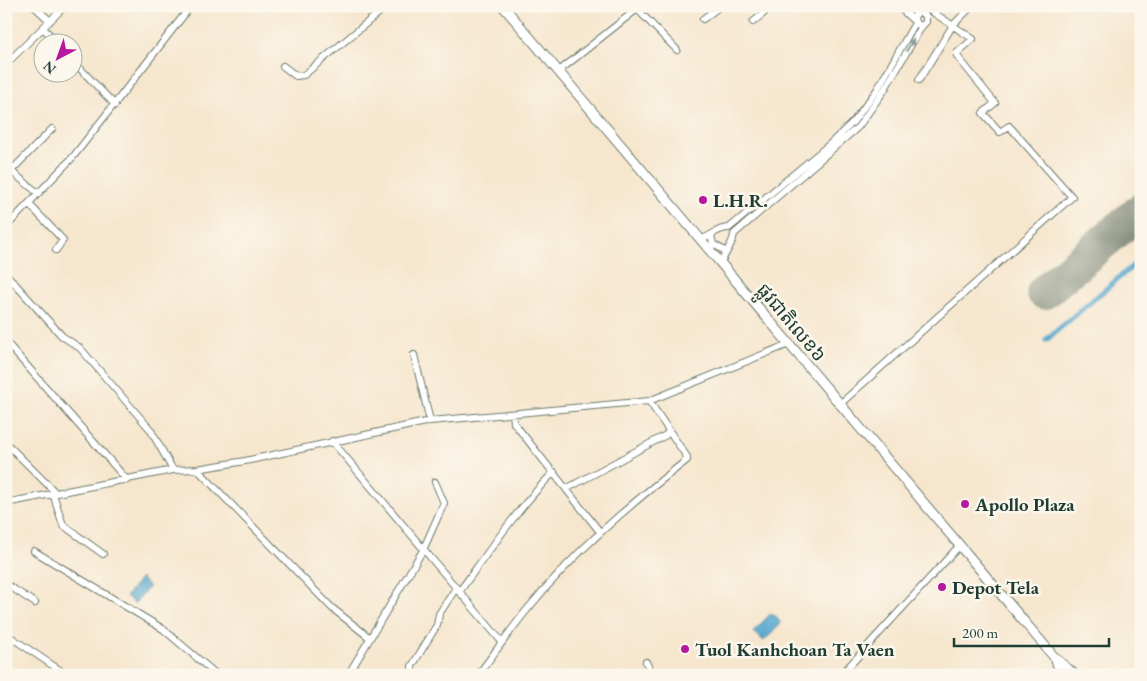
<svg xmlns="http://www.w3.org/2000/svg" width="1147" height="681" viewBox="0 0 1147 681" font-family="'EB Garamond','Noto Sans Khmer',serif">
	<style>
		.water { fill: #51a5cc; stroke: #387180 }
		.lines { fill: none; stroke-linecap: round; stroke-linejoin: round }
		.canal { stroke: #51a5cc; stroke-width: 5.5 }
		.runway { stroke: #8a9281; stroke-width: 35 }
		.minor-casing { stroke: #6a786a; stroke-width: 8 }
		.highway-casing { stroke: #6a786a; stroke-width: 11 }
		.minor { stroke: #fff; stroke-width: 6 }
		.highway { stroke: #fff; stroke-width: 9 }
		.oneway { fill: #8f9e9a }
		.poi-dot { fill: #b5179e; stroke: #fbf7ec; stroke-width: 2 }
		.labels { text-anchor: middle; stroke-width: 5; stroke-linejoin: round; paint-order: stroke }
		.poi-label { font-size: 19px; font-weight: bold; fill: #1f3d34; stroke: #fbf7ec; text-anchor: start }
		.street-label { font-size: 19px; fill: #1f3d34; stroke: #fbf7ec }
	</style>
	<rect width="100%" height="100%" fill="#fbf7ec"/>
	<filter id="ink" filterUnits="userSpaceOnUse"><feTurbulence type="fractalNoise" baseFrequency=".02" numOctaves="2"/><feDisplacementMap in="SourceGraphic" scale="10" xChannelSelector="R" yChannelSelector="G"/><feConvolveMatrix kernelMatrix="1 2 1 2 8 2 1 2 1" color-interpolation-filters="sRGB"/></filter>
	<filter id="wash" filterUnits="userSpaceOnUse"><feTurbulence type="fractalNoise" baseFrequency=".0096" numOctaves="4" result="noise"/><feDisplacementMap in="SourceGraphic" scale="20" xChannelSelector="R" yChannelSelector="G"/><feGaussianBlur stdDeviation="1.12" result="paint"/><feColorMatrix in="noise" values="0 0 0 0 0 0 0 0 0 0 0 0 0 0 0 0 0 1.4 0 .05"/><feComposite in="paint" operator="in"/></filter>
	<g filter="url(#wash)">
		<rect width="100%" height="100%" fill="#f6e6ce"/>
		<path class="water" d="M141,578L149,587L134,604L126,596Z
			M770,614L776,616L781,624L764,641L753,632Z"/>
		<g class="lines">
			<path class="canal" d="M1046,340L1141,259"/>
			<path class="runway" d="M1044,292L1141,210"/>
		</g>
	</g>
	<g filter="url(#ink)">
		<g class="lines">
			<g class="minor-casing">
				<path id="minor" d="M34,6L50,21
					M898,6L913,20
					M911,6L917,13
					M703,19L720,6
					M753,22L764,13L766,8L772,6
					M43,28L57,42
					M72,60L115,105
					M6,64L65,6
					M283,66L296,76L304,75L387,6
					M559,71L637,9L677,50
					M919,80L953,25L972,6
					M11,171L38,193
					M6,176L52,129
					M29,204L63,240L56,250
					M6,227L73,157L191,6
					M711,236L713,244L725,251
					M702,239C712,236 717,228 729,228L831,143L853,122L877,90L915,23
					M721,263C725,252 733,245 734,234L858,127L883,92L922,26L926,22V16L919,12L914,16L915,23L922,26
					M6,274L62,336L80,348L150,429L173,470
					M6,342L127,480
					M414,355L430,421
					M840,404L1072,197L1009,126L1000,132L983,113L995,103L957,56V53L973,39L931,11
					M513,414L514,423L600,532
					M332,441L502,642
					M6,443L56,493
					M197,469L332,608L370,638
					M566,489L666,435L669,431
					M53,494L63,525L103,554
					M6,503L173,470L197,469L245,461L430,421L649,401L789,344
					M34,551L163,629L217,675
					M6,584L35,603
					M459,592C489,551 518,508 554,472
					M6,634L67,675
					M646,662L652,675
					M348,675L423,550L444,503L435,482
					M416,675L412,671V666L437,625L439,614L456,588
					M478,675C494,654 509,632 526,611C572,554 629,505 687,460V457L649,401
					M737,675H740
					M841,675L960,545"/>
			</g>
			<g class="highway-casing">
				<path id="highway" d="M503,6L1055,658L1075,675
					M1055,659L1062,675"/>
			</g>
			<use href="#minor" class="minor"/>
			<use href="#highway" class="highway"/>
		</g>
		<defs><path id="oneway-solid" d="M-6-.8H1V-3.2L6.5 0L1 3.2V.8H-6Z" transform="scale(1.25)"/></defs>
		<use class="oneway" href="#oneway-solid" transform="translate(910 45) rotate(-60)"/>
	</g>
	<g class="poi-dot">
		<circle cx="703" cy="200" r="5"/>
		<circle cx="965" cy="504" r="5"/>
		<circle cx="942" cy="587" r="5"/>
		<circle cx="685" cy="649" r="5"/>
	</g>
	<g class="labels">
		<g class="poi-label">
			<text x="713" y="207">L.H.R.</text>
			<text x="975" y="511">Apollo Plaza</text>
			<text x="952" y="594">Depot Tela</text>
			<text x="695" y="656">Tuol Kanhchoan Ta Vaen</text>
		</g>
		<g class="street-label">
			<text transform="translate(792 322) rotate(50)" y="7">ផ្លូវជាតិលេខ៦</text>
		</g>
	</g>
	<rect width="1147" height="681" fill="none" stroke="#fbf7ec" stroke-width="25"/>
	<g transform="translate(58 58) rotate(221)"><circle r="24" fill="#fbf7ec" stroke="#a3ada2"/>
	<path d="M0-4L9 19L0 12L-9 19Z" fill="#b5179e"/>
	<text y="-8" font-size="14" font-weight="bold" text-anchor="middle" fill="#1f3d34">N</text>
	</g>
	<path d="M954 638v8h155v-8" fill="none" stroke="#1f3d34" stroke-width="2.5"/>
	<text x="962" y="638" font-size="15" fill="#1f3d34" stroke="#fbf7ec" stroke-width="4" paint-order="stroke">200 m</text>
</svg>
